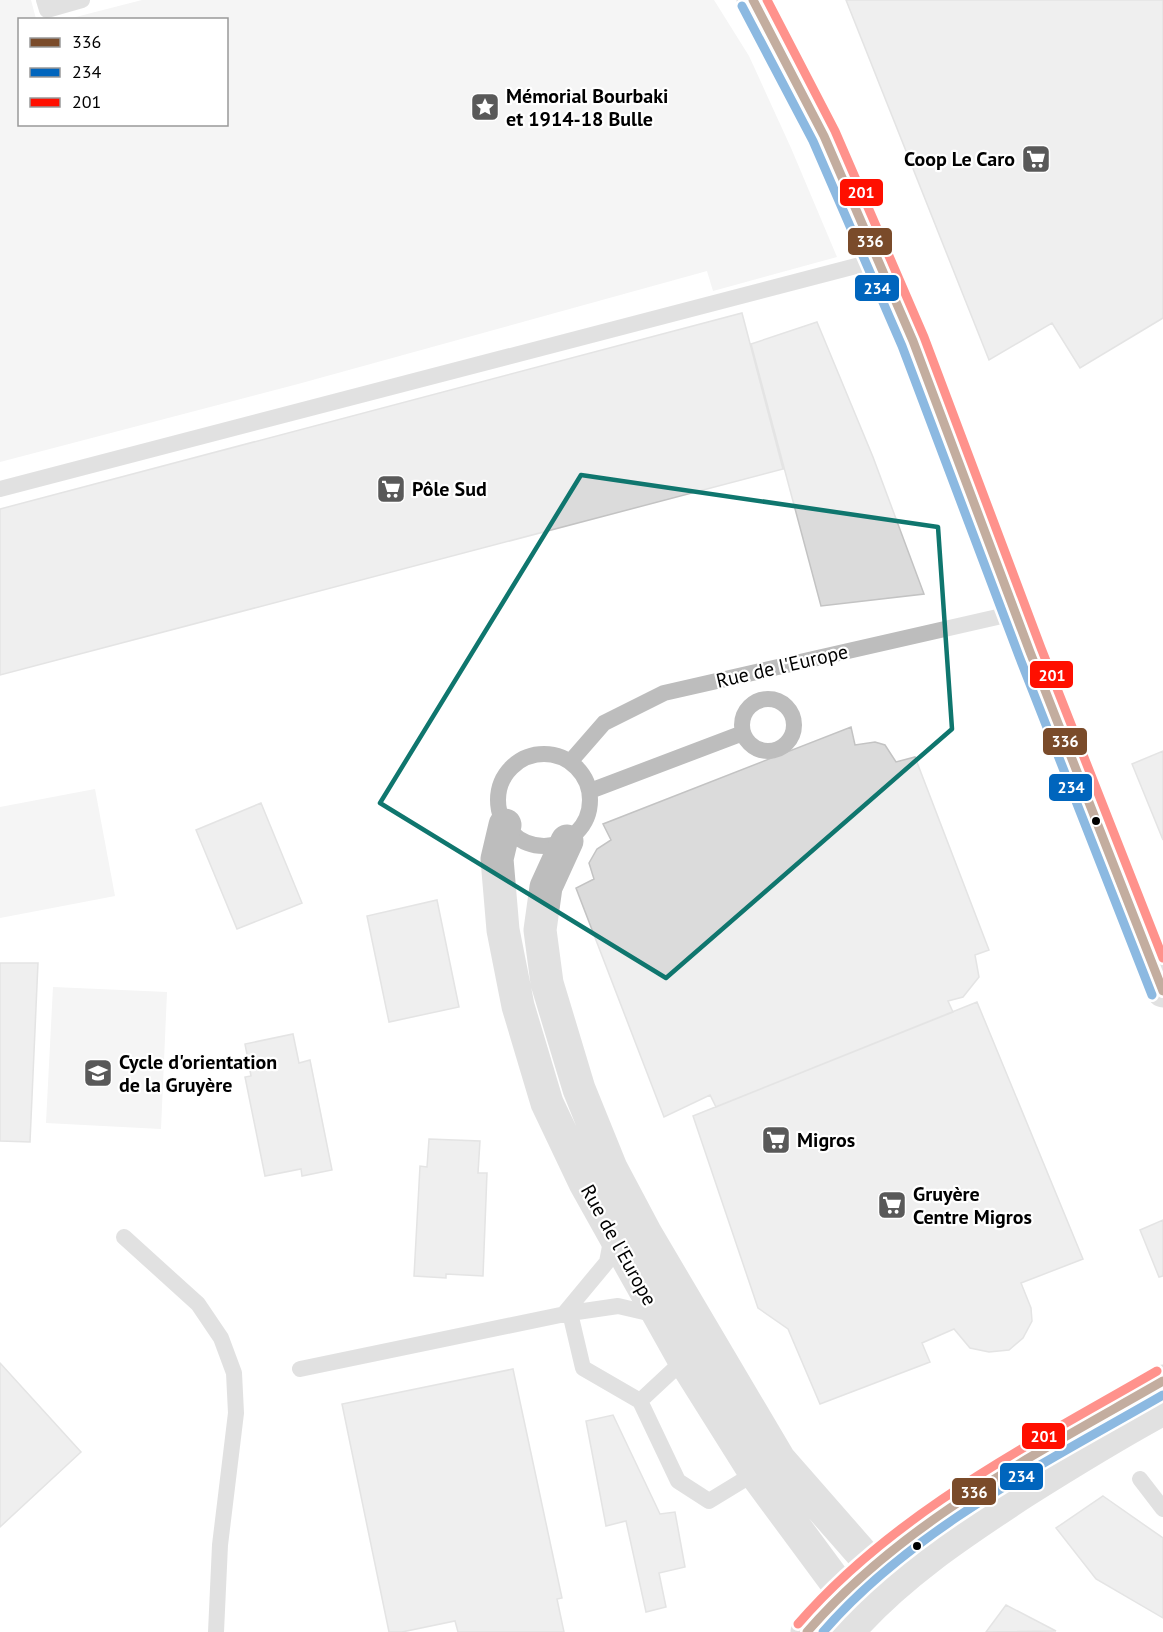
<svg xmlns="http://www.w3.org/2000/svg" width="1163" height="1632" viewBox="0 0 1163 1632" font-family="'PT Sans',sans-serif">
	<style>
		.green { fill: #e8e8e8 }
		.building { fill: #dbdbdb; stroke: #c3c3c3; stroke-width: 1.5 }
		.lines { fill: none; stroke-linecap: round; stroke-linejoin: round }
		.service { stroke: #bdbdbd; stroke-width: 16 }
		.minor { stroke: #bdbdbd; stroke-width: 33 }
		.tertiary { stroke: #bdbdbd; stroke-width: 33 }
		.bus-1-casing { stroke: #fff; stroke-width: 14 }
		.bus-2-casing { stroke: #fff; stroke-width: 14 }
		.bus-3-casing { stroke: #fff; stroke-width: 14 }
		.bus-1 { stroke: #7a4b2a; stroke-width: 9 }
		.bus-2 { stroke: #0065bd; stroke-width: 9 }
		.bus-3 { stroke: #ff0f00; stroke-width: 9 }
		.marked { fill: none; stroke: #0f766e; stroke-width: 4.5; stroke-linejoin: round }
		.bus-dot { fill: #000; stroke: #fff; stroke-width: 2 }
		.labels { text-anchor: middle; stroke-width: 4.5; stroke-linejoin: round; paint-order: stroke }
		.poi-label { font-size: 20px; font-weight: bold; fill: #000; stroke: #fff; text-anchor: start }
		.street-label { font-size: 20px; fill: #000; stroke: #fff }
		.line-badge { stroke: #fff; stroke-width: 2 }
		.badge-label { font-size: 16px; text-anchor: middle; font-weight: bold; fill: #fff }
	</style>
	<rect width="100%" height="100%" fill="#fff"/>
	<path class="green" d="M0,0H31L36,19L20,20V124H226V20L68,19L142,0H714L749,56L791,148L837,257L713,291L707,271L298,384L0,462Z
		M95,789L115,896L0,918V807Z
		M53,987L167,992L161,1129L46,1123Z"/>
	<path class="building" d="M846,0H1163V318L1080,368L1052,323L989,360Z
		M742,313L783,469L0,675V509Z
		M817,322L873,457L924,594L821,606L751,344Z
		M851,727L855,745L875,742L885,745L896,762L915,757L989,950L975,955L979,977L963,997L948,1001L953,1012L716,1107L710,1095L664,1117L576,888L594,879L589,863L597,849L611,840L603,824Z
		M1163,751V840L1132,764Z
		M261,803L302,903L237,929L196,830Z
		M437,900L459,1007L389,1022L367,916Z
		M0,963H38L30,1142L0,1141Z
		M977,1002L1083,1259L1021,1283L1031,1308L1032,1321L1023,1338L1009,1350L989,1352L970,1348L954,1329L922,1343L930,1362L820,1404L788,1329L758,1308L693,1116Z
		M293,1034L299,1063L310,1060L332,1170L302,1176L301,1169L265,1176L245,1077L251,1076L245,1044Z
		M429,1139L480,1141L478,1173H487L483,1276L446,1274V1278L414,1276L420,1166L427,1167Z
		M1163,1220V1276L1159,1277L1140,1230Z
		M0,1363L81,1452L0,1527Z
		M513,1369L562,1598L557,1599L564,1632H458L455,1621L402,1632H389L342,1404Z
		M613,1415L660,1514L675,1512L685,1567L659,1573L666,1607L646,1612L626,1521L606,1526L586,1421Z
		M1103,1496L1163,1538V1618L1096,1579L1056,1528Z
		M1006,1605L1056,1631L986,1632Z"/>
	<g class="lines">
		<path class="service" d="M44,0L47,10L82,0
			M0,489L879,260
			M742 725a26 26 0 1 1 52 0a26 26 0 1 1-52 0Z
			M498 800a46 46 0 1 1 92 0a46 46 0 1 1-92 0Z
			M570,762L604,723L664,693L1015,613
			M590,791L743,733
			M124,1237L198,1304L221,1338L234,1373L236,1413L220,1545L216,1632
			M570,1313L583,1368L640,1401L684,1360
			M563,1315L607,1262L612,1236
			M300,1369L570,1313L618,1306L657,1315
			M640,1401L678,1481L709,1501L755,1473
			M1140,1479L1163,1509"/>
		<path class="minor" d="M505,825L497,859L503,930L518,1006L547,1103L585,1183L684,1360L755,1473L860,1615
			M567,841L546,887L540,930L547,983L579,1089L611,1168L646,1234L779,1459L891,1587"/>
		<path class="tertiary" d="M753,0L824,136L913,341L942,414L1030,652L1163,991
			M807,1632C850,1579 907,1538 963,1500C1028,1458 1096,1420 1163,1381
			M848,1632C896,1576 961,1533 1022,1493C1068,1464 1115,1435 1163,1409"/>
		<g class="bus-1-casing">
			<path id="bus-1" d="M753,0L824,136L913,341L1030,652L1163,991
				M807,1632C903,1521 1038,1453 1163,1381"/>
		</g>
		<g class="bus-2-casing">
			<path id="bus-2" d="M742,6L813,141L902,346L1019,656L1152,995
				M823,1632C912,1529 1047,1462 1163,1395"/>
		</g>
		<g class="bus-3-casing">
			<path id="bus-3" d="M767,0L835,131L924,337L1041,648L1163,958
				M798,1624C895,1512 1031,1444 1157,1371"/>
		</g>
		<use href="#bus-1" class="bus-1"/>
		<use href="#bus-2" class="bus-2"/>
		<use href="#bus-3" class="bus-3"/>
	</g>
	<path d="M0 0H1163V1632H0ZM581,475L938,527L952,729L666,978L380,803Z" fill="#fff" fill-opacity=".55" fill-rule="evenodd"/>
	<path class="marked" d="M581,475L938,527L952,729L666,978L380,803Z"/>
	<defs>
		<g id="sight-square" transform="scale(1.5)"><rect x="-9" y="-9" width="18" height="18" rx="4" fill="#595959" stroke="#fff"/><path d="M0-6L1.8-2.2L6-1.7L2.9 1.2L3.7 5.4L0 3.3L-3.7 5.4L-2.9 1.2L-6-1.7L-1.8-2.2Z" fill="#fff"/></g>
		<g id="supermarket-square" transform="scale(1.5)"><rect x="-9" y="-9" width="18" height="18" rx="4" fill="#595959" stroke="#fff"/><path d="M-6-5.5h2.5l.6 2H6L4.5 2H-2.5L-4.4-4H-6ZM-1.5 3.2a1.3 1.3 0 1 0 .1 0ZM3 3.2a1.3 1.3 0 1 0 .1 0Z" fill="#fff"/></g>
		<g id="school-square" transform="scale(1.5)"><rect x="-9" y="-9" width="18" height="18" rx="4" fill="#595959" stroke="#fff"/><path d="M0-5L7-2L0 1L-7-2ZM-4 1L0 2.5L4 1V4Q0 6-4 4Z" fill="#fff"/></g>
	</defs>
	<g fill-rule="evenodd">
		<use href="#sight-square" x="485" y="107"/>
		<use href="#supermarket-square" x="1036" y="159"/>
		<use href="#supermarket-square" x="391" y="489"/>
		<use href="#school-square" x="98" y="1073"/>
		<use href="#supermarket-square" x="776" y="1140"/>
		<use href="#supermarket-square" x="892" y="1205"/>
	</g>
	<g class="bus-dot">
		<circle cx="1096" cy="821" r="5"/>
		<circle cx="917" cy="1546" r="5"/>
	</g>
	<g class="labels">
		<g class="poi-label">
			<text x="506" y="103">Mémorial Bourbaki<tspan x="506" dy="23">et 1914-18 Bulle</tspan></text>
			<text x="1015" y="166" text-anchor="end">Coop Le Caro</text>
			<text x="412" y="496">Pôle Sud</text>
			<text x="119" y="1069">Cycle d'orientation<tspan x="119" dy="23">de la Gruyère</tspan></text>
			<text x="797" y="1147">Migros</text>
			<text x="913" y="1201">Gruyère<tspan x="913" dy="23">Centre Migros</tspan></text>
		</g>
		<g class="street-label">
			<text transform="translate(782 666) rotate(-13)" y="7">Rue de l'Europe</text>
			<text transform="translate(619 1245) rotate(61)" y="7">Rue de l'Europe</text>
		</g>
	</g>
	<g class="line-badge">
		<rect x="839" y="178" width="45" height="29" rx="6" fill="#ff0f00"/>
		<rect x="847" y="227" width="46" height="29" rx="6" fill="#7a4b2a"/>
		<rect x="854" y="274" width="46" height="28" rx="6" fill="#0065bd"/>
		<rect x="1029" y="660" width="45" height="29" rx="6" fill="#ff0f00"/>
		<rect x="1042" y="727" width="46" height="29" rx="6" fill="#7a4b2a"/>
		<rect x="1048" y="773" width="45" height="29" rx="6" fill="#0065bd"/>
		<rect x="1021" y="1422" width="45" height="28" rx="6" fill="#ff0f00"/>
		<rect x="999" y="1462" width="45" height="29" rx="6" fill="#0065bd"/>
		<rect x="951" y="1477" width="46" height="29" rx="6" fill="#7a4b2a"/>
	</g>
	<g class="badge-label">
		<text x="861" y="198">201</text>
		<text x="870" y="247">336</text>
		<text x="877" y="294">234</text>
		<text x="1052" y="681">201</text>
		<text x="1065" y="747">336</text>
		<text x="1071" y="793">234</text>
		<text x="1044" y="1442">201</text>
		<text x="1021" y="1482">234</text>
		<text x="974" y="1498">336</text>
	</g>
	<rect x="18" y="18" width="210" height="108" fill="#ffffff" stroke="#999999" stroke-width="1.5"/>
	<rect x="30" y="38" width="30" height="9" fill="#7a4b2a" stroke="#999999" stroke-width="1.5"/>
	<text x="72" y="48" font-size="18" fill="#000000">336</text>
	<rect x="30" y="68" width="30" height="9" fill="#0065bd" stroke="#999999" stroke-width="1.5"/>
	<text x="72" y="78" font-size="18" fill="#000000">234</text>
	<rect x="30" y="98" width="30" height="9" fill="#ff0f00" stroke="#999999" stroke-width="1.5"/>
	<text x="72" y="108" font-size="18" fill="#000000">201</text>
</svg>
